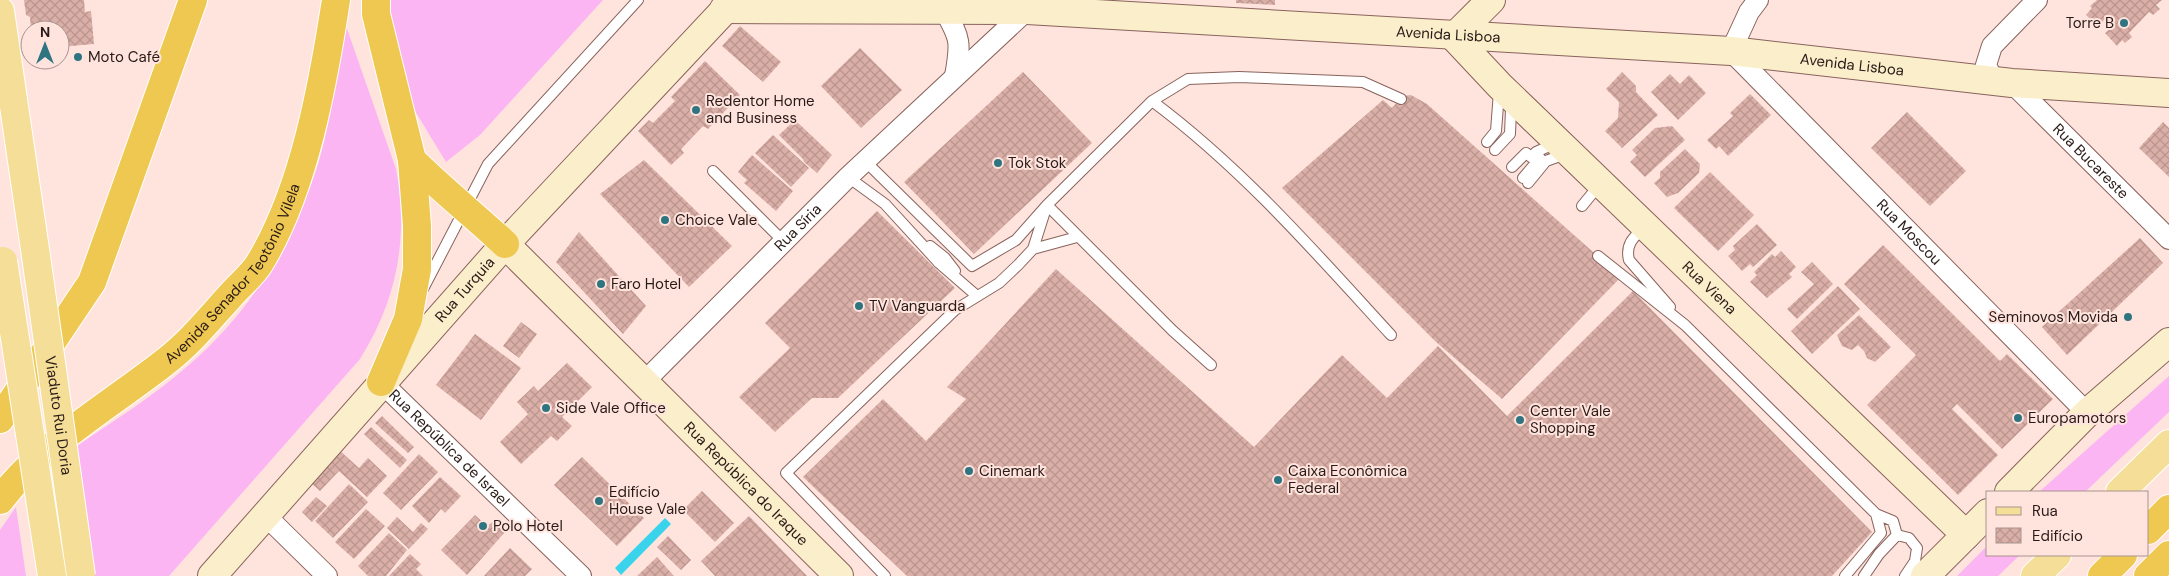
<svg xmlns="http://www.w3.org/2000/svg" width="2169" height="576" viewBox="0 0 2169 576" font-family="'DM Sans',sans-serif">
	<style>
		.grass { fill: #fcb5f3 }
		.water { fill: #39d4ec }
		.building { fill: url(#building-cross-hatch) }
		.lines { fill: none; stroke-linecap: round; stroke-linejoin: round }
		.lane-casing { stroke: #89635c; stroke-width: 12 }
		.street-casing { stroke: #89635c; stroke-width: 22 }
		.secondary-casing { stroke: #89635c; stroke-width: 30 }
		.primary-casing { stroke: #fff; stroke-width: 30 }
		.highway-casing { stroke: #fff; stroke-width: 30 }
		.lane { stroke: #fff; stroke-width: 10 }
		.street { stroke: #fff; stroke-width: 20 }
		.secondary { stroke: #faeecb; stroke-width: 28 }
		.primary { stroke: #f5de97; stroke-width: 28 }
		.highway { stroke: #efc851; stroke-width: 28 }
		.primary-bridge-casing { stroke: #fff; stroke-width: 30; stroke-linecap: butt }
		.primary-bridge { stroke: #f5de97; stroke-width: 28 }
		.poi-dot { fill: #2f7581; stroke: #ffe4de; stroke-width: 2 }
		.labels { text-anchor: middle; stroke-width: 4; stroke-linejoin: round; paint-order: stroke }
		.poi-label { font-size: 15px; fill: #291a17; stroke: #ffe4de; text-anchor: start }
		.street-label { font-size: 15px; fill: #291a17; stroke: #ffe4de }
	</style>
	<defs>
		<pattern id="building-cross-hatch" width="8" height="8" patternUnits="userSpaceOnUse" patternTransform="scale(1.25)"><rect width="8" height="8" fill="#daafa7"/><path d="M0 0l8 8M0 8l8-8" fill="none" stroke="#bb968f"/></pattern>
	</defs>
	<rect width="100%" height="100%" fill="#ffe4de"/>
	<path class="grass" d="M388,0H603L480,135L446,162L401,88L388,13Z
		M345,23L396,169C409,238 397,300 360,359L169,576H92L77,446C115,420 155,395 190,364C252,310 295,239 319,161C332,117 337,69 345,23Z
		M2169,376V412L2085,492H2039Z
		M16,507L26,576H0V530Z
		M1988,545V555H2020L1998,576H1957Z"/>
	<path class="water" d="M665,518L671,524L621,575L615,568Z"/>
	<path class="building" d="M24,0H84L85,12L91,11L94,44L60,47V30H31L30,17L26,15Z
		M1236,0H1275V5L1236,3Z
		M2097,0H2162L2156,5L2160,9L2153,15L2149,12L2129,33L2132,37L2125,43L2122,40L2117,46L2105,33L2113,26L2105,19L2098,26L2086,15L2092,8L2090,6Z
		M740,26L781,62L763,82L722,46Z
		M860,48L902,90L861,128L821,86Z
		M705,61L740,95L708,129L703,126L681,149L684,153L671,165L638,131L649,120L653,123L675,101L671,97Z
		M1023,72L1092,143L974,254L904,182Z
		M1622,72L1636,86V92L1658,115L1622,148L1605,131L1618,118L1619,102L1606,89Z
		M1670,74L1680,84L1689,75L1706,93L1678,120L1651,92Z
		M1750,94L1771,115L1728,156L1719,146L1716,149L1707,140L1733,116L1730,113Z
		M1411,95L1427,104L1621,277L1502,399L1435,341L1282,188L1383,100L1392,108L1403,96Z
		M1907,112L1966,171L1930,206L1871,148Z
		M795,120L832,155L817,173L804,162L803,159L779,135Z
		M2163,122L2169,128V177L2139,148Z
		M1672,126L1685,140L1645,177L1630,162L1637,155L1632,150L1655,128Z
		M773,135L809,168L791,187L755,153Z
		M1685,149L1700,164L1699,173L1678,193L1667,197L1654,183L1660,178V172Z
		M752,155L793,191L776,211L744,183L747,180L738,172Z
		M644,160L732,246L689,287L600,194Z
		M1710,172L1754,215L1718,251L1674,208Z
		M877,211L955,288L838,398H812L775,432L739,397L790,348L765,323Z
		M1757,224L1777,245L1753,267L1750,264L1742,271L1728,256L1735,250L1733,246Z
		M579,232L646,306L623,334L556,262Z
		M2140,238L2163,263L2067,355L2042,327Z
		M1883,245L2000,361L2007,354L2053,399L2002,449L1957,404L1952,409L1998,455L1958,495L1867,405L1916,355L1844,284Z
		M1781,251L1796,267L1789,274L1792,277L1767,298L1750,282L1757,275L1754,272L1772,254L1775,257Z
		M1812,262L1833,284L1797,319L1787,309L1814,284L1801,272Z
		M1056,269L1254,447L1342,355L1387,398L1438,346L1507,416L1633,291L1872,532L1832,576H907L803,477L883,399L926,441L966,399L947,387Z
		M1838,286L1860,309L1812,354L1791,331Z
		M1859,315L1891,347L1875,362L1867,358L1864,351L1858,345L1852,350L1842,346L1837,335Z
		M521,322L537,334L519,358L503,346Z
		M475,334L521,368L481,420L436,385Z
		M567,363L592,387L562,417L572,426L557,441L551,436L521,464L500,442L528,414L517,402L534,386L538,391Z
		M382,416L414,447L408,453L375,423Z
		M371,427L407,460L400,468L364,434Z
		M339,450L359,468L368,458L387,476L367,497L339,471L320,491L310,482Z
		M419,454L438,472L401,510L383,493Z
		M582,457L644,518L617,546L554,485Z
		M440,477L461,496L445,513L441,509L429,523L412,506Z
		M349,484L368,502L333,538L315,521Z
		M702,491L734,523L715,542L683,510Z
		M316,497L327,506L312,522L302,512Z
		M366,509L385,526L354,559L335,542Z
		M475,515L487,526L494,521L505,532L467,575L441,550Z
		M749,516L807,576H715L701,561Z
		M397,517L413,532L421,523L428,529L409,549L387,528Z
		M389,533L407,550L386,576H368L358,566Z
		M668,536L691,560L681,570L657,547Z
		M510,548L532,569L525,576H484Z
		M410,554L421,564L416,569L423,576H389Z
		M657,557L674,576H637Z"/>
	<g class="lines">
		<g class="lane-casing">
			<path id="lane" d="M1152,101C1242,168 1316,253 1391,335
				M1487,142L1496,131L1499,92
				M1495,150L1510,134L1511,109L1508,103
				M865,161L972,266L1016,240L1047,205L1152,101L1188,79L1239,77L1363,82L1401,99
				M1512,167L1526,153L1531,157L1536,152L1556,143
				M713,171L783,241
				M848,177L885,204L939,263L977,296
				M1523,178L1540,158
				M1528,183L1546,161L1568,153
				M1047,205L1173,331L1211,365
				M1582,206L1600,184
				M1645,226C1634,237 1625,244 1629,260L1670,307
				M930,246L945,258L955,271
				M1033,249L1077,237
				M1598,256L1685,325L1876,514L1893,521L1897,535
				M423,289L488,164L638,0
				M885,576L786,473L955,310L999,283L1018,265L1033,249L1046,208
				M1845,576L1881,533L1876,514
				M1864,576L1879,554L1897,535L1909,538L1917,548L1915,561L1905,576"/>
		</g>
		<g class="street-casing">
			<g id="street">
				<path id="s1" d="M1758,0L1749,12L1731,51L2087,413"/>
				<path d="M944,10C961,39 961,43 955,76"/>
				<path d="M1994,82L1986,65L1992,46L2037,0"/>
				<path id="s2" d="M2012,83L2169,239"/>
				<path id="s3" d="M381,382L581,576"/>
				<path id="s4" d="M644,382L848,177L1027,10"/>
				<path d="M266,516L327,576"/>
			</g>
		</g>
		<g class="secondary-casing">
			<g id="secondary">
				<path id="s5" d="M724,9L1027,10L1731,51L2012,83L2169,93"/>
				<path id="s6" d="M1454,37L1500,86L1966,535"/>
				<path d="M1454,37L1491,0"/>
				<path id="s7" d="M505,244L839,576"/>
				<path d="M2009,492L2087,413L2169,342"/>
				<path id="s8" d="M212,576L505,244L734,0"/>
				<path d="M1925,576L1988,513"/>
			</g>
		</g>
		<g class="primary-casing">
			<path id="primary" d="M0,11L36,256
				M2120,492L2169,444
				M2035,576L2057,555"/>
		</g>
		<g class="highway-casing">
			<g id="highway">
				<path d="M376,0V14L412,160L417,226V269L408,319L381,382"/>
				<path d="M412,160C442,190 474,215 505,244"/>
				<path d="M0,419L92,282L193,0"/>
				<path id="s9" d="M0,500C43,443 109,406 165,362C190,343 210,318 231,295C240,285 252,275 259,264C304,191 323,84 336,0"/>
				<path d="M2148,530L2169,509"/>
				<path d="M2102,576L2123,555"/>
				<path d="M2148,576L2169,555"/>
			</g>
		</g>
		<use href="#lane" class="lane"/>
		<use href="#street" class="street"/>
		<use href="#secondary" class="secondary"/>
		<use href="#primary" class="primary"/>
		<use href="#highway" class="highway"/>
		<g class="primary-bridge-casing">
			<g id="primary-bridge">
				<path id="s10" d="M36,256L81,576"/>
				<path d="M3,261L52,576"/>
			</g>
		</g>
		<use href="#primary-bridge" class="primary-bridge"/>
	</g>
	<g class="poi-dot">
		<circle cx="2124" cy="23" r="5"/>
		<circle cx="78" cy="57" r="5"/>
		<circle cx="696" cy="110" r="5"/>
		<circle cx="998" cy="163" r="5"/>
		<circle cx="665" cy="220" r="5"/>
		<circle cx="601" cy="284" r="5"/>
		<circle cx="859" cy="306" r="5"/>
		<circle cx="2128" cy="317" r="5"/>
		<circle cx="546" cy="408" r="5"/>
		<circle cx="2018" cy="418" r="5"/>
		<circle cx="1520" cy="420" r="5"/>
		<circle cx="969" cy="471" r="5"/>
		<circle cx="1278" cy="480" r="5"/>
		<circle cx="599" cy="501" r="5"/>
		<circle cx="483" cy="526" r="5"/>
	</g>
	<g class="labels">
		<g class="poi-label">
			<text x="2114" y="28" text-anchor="end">Torre B</text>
			<text x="88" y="62">Moto Café</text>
			<text x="706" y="106">Redentor Home<tspan x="706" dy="17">and Business</tspan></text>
			<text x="1008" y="168">Tok Stok</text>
			<text x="675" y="225">Choice Vale</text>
			<text x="611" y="289">Faro Hotel</text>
			<text x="869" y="311">TV Vanguarda</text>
			<text x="2118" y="322" text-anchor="end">Seminovos Movida</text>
			<text x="556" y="413">Side Vale Office</text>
			<text x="1530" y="416">Center Vale<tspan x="1530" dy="17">Shopping</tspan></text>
			<text x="2028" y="423">Europamotors</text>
			<text x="979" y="476">Cinemark</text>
			<text x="1288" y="476">Caixa Econômica<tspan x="1288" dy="17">Federal</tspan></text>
			<text x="609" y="497">Edifício<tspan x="609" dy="17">House Vale</tspan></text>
			<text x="493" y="531">Polo Hotel</text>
		</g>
		<g class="street-label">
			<text dy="5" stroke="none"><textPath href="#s5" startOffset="725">Avenida Lisboa</textPath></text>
			<text dy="5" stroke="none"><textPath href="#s5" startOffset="1130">Avenida Lisboa</textPath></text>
			<text dy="5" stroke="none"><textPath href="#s2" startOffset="111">Rua Bucareste</textPath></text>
			<text dy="5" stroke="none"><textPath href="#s4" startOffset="218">Rua Síria</textPath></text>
			<text dy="5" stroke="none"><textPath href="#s1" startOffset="312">Rua Moscou</textPath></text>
			<text dy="5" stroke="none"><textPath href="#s9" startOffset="329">Avenida Senador Teotônio Vilela</textPath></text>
			<text dy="5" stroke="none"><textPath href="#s6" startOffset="358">Rua Viena</textPath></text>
			<text dy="5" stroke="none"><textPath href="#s8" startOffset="382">Rua Turquia</textPath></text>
			<text dy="5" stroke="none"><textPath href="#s10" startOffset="161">Viaduto Rui Doria</textPath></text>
			<text dy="5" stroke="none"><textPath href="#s3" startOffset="95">Rua República de Israel</textPath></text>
			<text dy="5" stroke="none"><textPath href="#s7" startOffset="340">Rua República do Iraque</textPath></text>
		</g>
	</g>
	<rect x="1986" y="491" width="162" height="65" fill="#ffe4de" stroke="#a9938e"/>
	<rect x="1996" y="507" width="25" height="8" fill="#f5de97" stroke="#a9938e"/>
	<text x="2032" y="516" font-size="15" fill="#291a17">Rua</text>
	<rect x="1996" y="528" width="25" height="15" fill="url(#building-cross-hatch)" stroke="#a9938e"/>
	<text x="2032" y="541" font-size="15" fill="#291a17">Edifício</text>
	<g transform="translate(45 45)"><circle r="24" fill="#ffe4de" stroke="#a9938e"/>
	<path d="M0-4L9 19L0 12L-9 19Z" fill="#2f7581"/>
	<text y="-8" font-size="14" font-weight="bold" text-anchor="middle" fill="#291a17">N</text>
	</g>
</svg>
